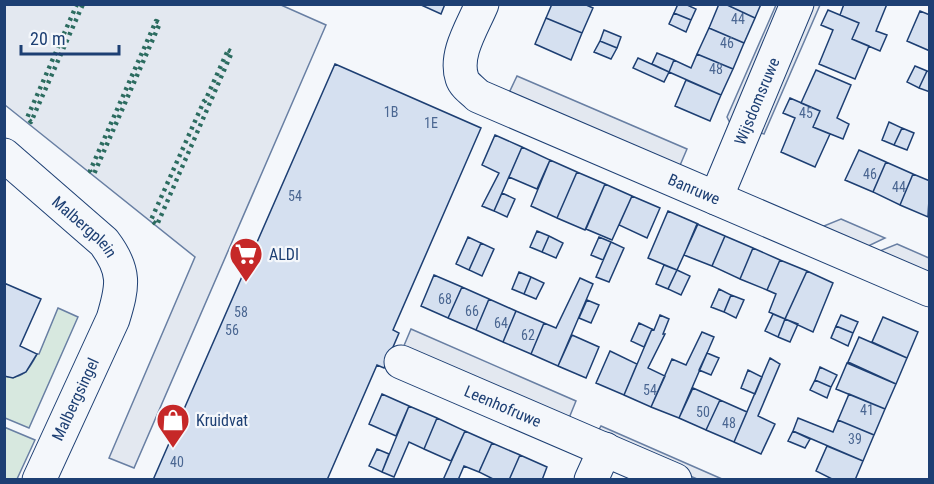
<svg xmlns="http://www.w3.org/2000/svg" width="934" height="484" viewBox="0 0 934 484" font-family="'Roboto Condensed',sans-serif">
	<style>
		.green { fill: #d7e8df; stroke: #687fa3; stroke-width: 1.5 }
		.parking { fill: #e3e8f0; stroke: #687fa3; stroke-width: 1.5 }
		.building { fill: #d5e0f0; stroke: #1d3f73; stroke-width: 1.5 }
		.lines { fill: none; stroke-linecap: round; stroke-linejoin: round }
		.minor-casing { stroke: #1d3f73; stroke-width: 35 }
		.minor { stroke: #f4f7fb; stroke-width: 33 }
		.hedge { stroke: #2c6c60; stroke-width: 4.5; stroke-dasharray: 3 4.5; stroke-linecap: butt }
		.labels { text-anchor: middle; stroke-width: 4.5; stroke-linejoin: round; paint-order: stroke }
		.number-label { font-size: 14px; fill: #4b6792 }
		.street-label { font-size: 16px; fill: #1d3f73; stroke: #f4f7fb }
		.poi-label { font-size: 16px; fill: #1d3f73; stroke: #f4f7fb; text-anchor: start }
	</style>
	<rect width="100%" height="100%" fill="#f4f7fb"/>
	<path class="green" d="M58,308L78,317L29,428L5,418L4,376C23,381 30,368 37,354H39Z
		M4,427L35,440L17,479H5Z"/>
	<path class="parking" d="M4,5H281L326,25L134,468L109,458L195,257L5,105Z
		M776,5H786L732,127L727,117Z
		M810,5H820L764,134L755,131Z
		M517,76L687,149L678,170L507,97Z
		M841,219L885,238L860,250L814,230Z
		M897,244L929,258V277L870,255Z
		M411,329L576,401L567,423L400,355Z
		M601,426L722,479H697L596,435Z"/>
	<path class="building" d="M419,4H445L441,14Z
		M552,4H584L593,8L582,33L546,18Z
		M678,4H685L696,9L691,20L674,13Z
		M719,4H725L755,18L744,43L709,28Z
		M725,4H761L755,18Z
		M844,4H887L876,31L887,35L880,51L852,39L859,23L840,15Z
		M828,10L859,23L852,39L869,46L855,79L819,64L833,30L821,25Z
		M920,11L930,15V51L907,41Z
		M674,13L691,20L686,32L669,24Z
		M546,18L582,33L571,60L535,44Z
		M709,28L744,43L733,69L697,54Z
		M604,30L621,37L617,48L600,41Z
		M600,41L617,48L611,59L594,52Z
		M657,53L674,60L669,72L652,64Z
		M697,54L733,69L721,95L669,72L674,60L691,68Z
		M638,58L669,72L664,82L633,68Z
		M335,64L481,128L393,330L399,333L384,368L377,365L327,480H153Z
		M915,66L927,71L919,88L907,82Z
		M816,70L851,85L837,118L849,124L843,139L813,127L820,111L801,103Z
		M927,71L930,72V92L919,88Z
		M686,80L721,95L710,121L675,106Z
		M790,98L820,111L813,127L830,134L815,167L781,152L795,118L783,113Z
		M889,122L902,128L894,145L882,140Z
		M902,128L914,133L907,150L894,145Z
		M495,135L522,147L494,211L482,206L499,173L482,165Z
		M522,147L550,160L537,189L509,177Z
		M859,150L886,162L873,192L845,180Z
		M550,160L577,172L557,218L531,206Z
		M886,162L913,174L900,205L873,192Z
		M577,172L605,184L585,230L557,218Z
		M913,174L930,181L928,217L900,205Z
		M605,184L632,196L612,240L586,229Z
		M502,193L515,199L507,217L494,211Z
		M632,196L660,208L647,238L619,225Z
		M668,211L698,224L677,270L648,258Z
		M697,224L725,236L712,266L684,255Z
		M537,231L549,236L542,252L530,247Z
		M549,236L563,243L556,258L542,252Z
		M725,236L753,248L740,279L712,266Z
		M468,237L481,243L469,270L456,264Z
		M599,237L611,242L603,260L591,255Z
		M611,242L624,248L609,282L596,277Z
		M481,243L494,249L482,276L469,270Z
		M753,248L780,260L767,290L740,279Z
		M780,260L807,271L785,319L769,312L776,294L767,290Z
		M664,265L677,270L668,289L656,284Z
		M677,270L690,276L681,295L668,289Z
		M807,271L833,283L813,332L785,319Z
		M519,272L531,277L524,294L512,289Z
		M434,275L462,287L448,318L421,306Z
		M531,277L544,283L536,299L524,294Z
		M580,278L593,284L558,366L531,354L544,323L556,328Z
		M4,283L41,299L20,346L37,354L26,372L13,378L4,376Z
		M462,287L489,299L476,330L448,318Z
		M719,289L731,295L724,312L711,307Z
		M731,295L744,300L736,318L724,312Z
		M489,299L516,311L503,342L476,330Z
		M587,300L599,305L591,323L579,318Z
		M516,311L544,323L531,354L503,342Z
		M773,314L785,319L778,337L765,331Z
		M660,315L669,319L663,334H665L648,368L665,376L651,407L624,395L652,329L654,330Z
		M841,315L858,322L853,333L836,326Z
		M883,317L918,332L907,358L872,342Z
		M785,319L798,324L790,342L778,337Z
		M639,323L652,329L644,347L631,341Z
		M836,326L853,333L848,346L831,338Z
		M702,332L714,337L679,418L651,407L672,359L686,365Z
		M572,335L599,347L586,378L558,366Z
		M859,337L907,358L896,384L848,362Z
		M610,351L637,364L624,395L596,383Z
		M707,353L719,358L711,375L699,370Z
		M770,358L780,364L758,416L775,424L761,454L734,442Z
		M847,363L896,384L885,409L836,389Z
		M820,367L837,375L831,387L815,380Z
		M748,370L762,377L755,394L741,388Z
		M815,380L831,387L827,398L810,390Z
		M693,388L720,400L706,430L679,418Z
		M382,394L409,406L396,436L369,424Z
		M849,394L885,409L874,435L838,420Z
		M720,400L747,412L734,442L706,430Z
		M409,406L437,418L424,449L409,442L394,477L382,472Z
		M437,418L465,431L451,461L424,449Z
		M798,418L833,432L838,420L874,435L863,461L793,431Z
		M465,431L492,443L479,472L464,466L458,480H443Z
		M793,431L810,439L805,448L788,441Z
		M492,443L520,455L509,480H495L479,472Z
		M827,446L863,461L855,480H834L816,471Z
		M377,449L389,454L382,472L369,466Z
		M520,455L547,467L542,480H509Z"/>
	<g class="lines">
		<g class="minor-casing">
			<g id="minor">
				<path id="s1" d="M482,4C473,26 454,54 462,78C464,85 473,91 478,96L930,290"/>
				<path id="s2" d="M4,155L104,242C126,271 123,286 113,319L39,480"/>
				<path id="s3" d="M716,198L797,4"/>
				<path id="s4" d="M401,362L675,480"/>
				<path d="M591,480L605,449"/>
			</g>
		</g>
		<use href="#minor" class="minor"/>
		<path class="hedge" d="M77,4L27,118L31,122L83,4
			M156,21L160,23L94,174L90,171Z
			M228,50L232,52L157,225L151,220L204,101H205Z"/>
	</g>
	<defs>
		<g id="supermarket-pin" transform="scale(1.725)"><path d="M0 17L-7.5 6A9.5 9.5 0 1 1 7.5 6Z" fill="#c62828" stroke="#f4f7fb"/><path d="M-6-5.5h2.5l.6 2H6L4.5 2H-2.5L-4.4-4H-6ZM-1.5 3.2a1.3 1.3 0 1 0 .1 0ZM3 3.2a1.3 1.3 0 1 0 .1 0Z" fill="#fff"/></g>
		<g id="shop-pin" transform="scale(1.725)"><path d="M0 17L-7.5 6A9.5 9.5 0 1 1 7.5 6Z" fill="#c62828" stroke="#f4f7fb"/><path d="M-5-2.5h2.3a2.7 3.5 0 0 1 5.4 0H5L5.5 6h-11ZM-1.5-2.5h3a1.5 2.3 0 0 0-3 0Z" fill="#fff"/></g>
	</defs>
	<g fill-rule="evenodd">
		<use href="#supermarket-pin" x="246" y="254"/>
		<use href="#shop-pin" x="173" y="420"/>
	</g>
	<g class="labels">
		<g class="number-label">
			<text x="738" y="24">44</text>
			<text x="727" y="48">46</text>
			<text x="716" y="74">48</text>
			<text x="391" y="117">1B</text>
			<text x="806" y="118">45</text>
			<text x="431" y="128">1E</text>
			<text x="870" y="179">46</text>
			<text x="899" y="192">44</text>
			<text x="295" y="201">54</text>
			<text x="445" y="304">68</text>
			<text x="472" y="316">66</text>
			<text x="241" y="317">58</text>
			<text x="501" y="328">64</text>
			<text x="232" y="335">56</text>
			<text x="528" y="340">62</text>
			<text x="650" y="395">54</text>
			<text x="867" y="415">41</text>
			<text x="703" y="417">50</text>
			<text x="729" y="428">48</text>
			<text x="855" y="444">39</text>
			<text x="177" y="467">40</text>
		</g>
		<g class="street-label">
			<text dy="6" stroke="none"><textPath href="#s3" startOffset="105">Wijsdomsruwe</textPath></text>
			<text dy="6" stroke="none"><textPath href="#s1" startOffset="338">Banruwe</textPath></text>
			<text dy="6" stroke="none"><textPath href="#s2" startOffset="108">Malbergplein</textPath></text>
			<text transform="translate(75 399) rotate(-65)" y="6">Malbergsingel</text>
			<text dy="6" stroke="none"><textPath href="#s4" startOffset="111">Leenhofruwe</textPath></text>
		</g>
		<g class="poi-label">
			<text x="269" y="260">ALDI</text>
			<text x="196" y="426">Kruidvat</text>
		</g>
	</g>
	<rect width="934" height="484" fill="none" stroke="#1d3f73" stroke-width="12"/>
	<path d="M21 45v9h98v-9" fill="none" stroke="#1d3f73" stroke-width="3"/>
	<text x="30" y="45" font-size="18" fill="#1d3f73" stroke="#f4f7fb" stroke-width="4.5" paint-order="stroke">20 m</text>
</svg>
